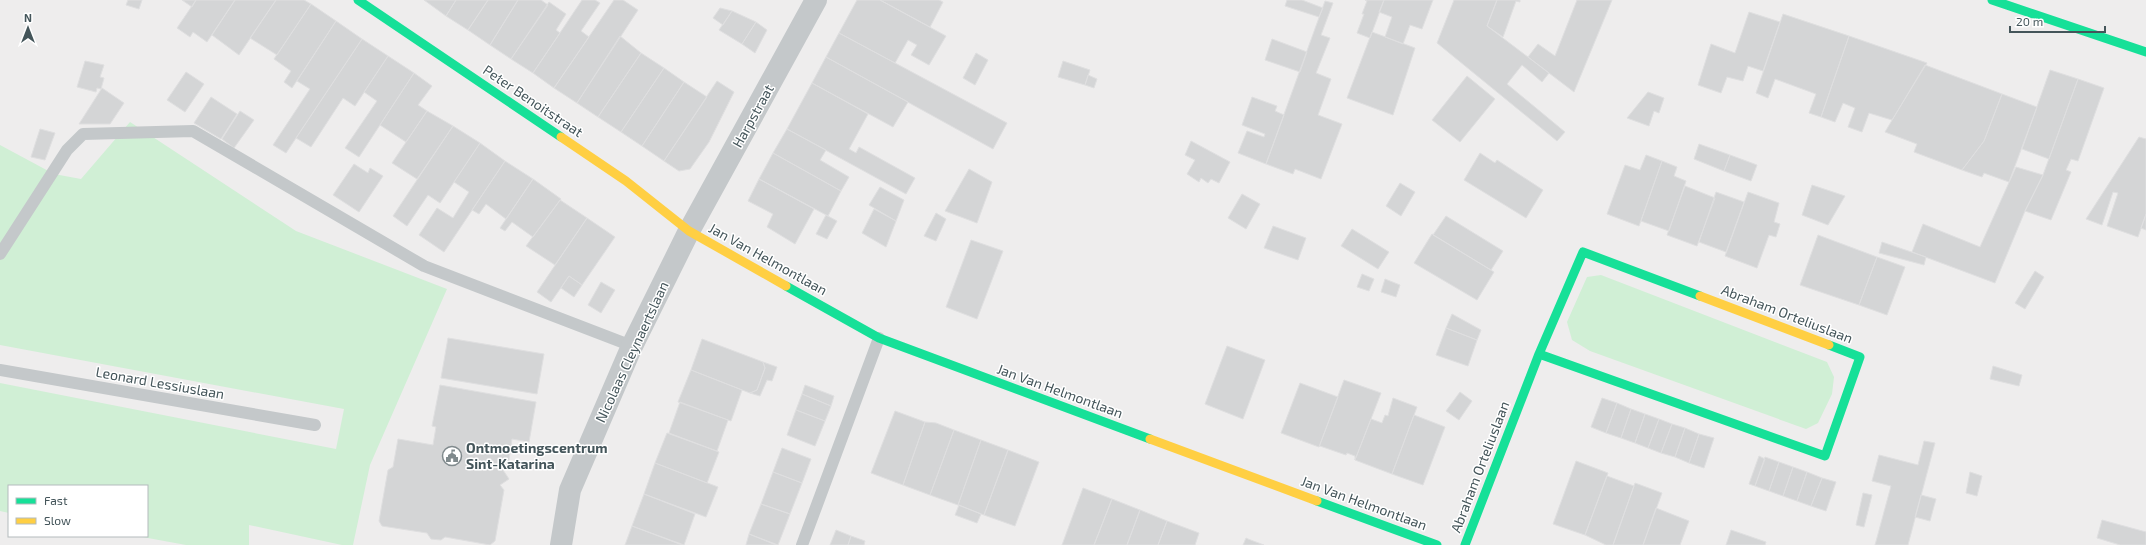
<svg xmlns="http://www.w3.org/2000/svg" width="2146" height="545" viewBox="0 0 2146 545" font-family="'Exo 2',sans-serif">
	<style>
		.green { fill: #d0efd5 }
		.building { fill: #d4d5d6; stroke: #dfdfe0 }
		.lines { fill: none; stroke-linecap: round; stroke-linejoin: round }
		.lane { stroke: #c4c8ca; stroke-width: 12 }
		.street { stroke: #c4c8ca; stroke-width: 22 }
		.fast { stroke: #16e098; stroke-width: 9 }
		.slow { stroke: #ffcf43; stroke-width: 9 }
		.labels { text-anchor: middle; stroke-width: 3; stroke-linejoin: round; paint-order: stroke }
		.street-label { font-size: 14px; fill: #44555a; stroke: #fff }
		.poi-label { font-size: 14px; font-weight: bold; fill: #44555a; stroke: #fff; text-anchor: start }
	</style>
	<rect width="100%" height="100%" fill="#eeeded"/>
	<path class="green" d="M130,122L296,231L447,289L370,465L353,545H342L249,525V545H186L137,536H147V486H9V513L0,511V383L336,449L344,409L0,345V145L54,174L81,179Z
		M1601,275L1827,362L1834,377L1832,394L1818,423L1806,429L1590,351L1572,340L1567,322L1587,277Z"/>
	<path class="building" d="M128,0H142L139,9L126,5Z
		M182,0H196L192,7Z
		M196,0H235L207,42L193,32L190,37L177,28Z
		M235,0H276L239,55L212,35Z
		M276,0H304L311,4L277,55L250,38Z
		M424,0H456L446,16Z
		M456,0H488L468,30L446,16Z
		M488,0H518L490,45L468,30Z
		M518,0H541L548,5L511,59L490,45Z
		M582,0H595L600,3L581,31L589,37L554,88L533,73Z
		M614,0H623L638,10L577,103L554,88Z
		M857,0H880L946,36L929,65L911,55L917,45L908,40L895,63L839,33Z
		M880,0H939L943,2L930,27Z
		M1287,0H1302L1323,8L1319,17L1285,6Z
		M1365,0H1384L1370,38L1357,33L1364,14H1362L1367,1Z
		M1384,0H1433L1422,29L1410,25L1403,44L1385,37L1392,17L1379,12Z
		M1454,0H1497L1487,26L1549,73L1542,82L1522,65L1507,84L1565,132L1557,141L1437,43Z
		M1497,0H1520V2L1516,1L1503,37L1487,26Z
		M1577,0H1612L1574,92L1528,57L1538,44L1555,56Z
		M1325,1L1333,3L1321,35L1330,38L1316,73L1331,79L1318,115L1342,124L1321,179L1295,169L1293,174L1266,164Z
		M549,2L566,14L556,30L560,33L533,73L511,59Z
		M311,4L336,21L292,88L284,82L291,71L274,59Z
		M720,8L732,11L723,25L713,18Z
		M732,11L756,22L742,44L719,30Z
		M1749,12L1780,22L1763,71L1748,66L1743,81L1727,77L1721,93L1698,85L1711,44L1735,53Z
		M1783,14L1849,36L1821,117L1809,113L1816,94L1775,79L1768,98L1756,93Z
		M336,21L362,39L286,153L273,145L310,89L297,81Z
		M756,22L767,30L755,53L742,44Z
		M1372,32L1415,48L1393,115L1347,98Z
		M839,33L1007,123L993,149L826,57Z
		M620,36L641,53L598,117L577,103Z
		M1849,36L1927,63L1892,120L1869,113L1862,132L1848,127L1855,108L1843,103L1835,122L1821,117Z
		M362,39L388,56L355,106L343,98L311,147L296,138Z
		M1272,39L1307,52L1300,72L1265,60Z
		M641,53L664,68L621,132L598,117Z
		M976,53L988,60L975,85L963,78Z
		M388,56L414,73L359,157L345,148L377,101L364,92Z
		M826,57L908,102L893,127L812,83Z
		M85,61L104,65L100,77L104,78L101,89L97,88L96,92L77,87Z
		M1063,61L1090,70L1085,85L1058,77Z
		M1925,65L2002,94L1984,141L1962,170L1914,152L1917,144L1885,132Z
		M664,68L684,82L642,146L621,132Z
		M2050,70L2078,79L2049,159L2022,149Z
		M186,72L204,84L185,112L167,100Z
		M414,73L432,86L418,105L427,111L406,142L380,125Z
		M1088,75L1097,79L1094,88L1085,85Z
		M1467,76L1495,99L1460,142L1432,120Z
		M2078,79L2104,88L2078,161L2071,159L2066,170L2071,172L2051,220L2025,211L2043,175Z
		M717,81L734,92L709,142L690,169L679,171L664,161Z
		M684,82L707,97L664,161L642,146Z
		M812,83L868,114L849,149L856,153L859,147L915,178L906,194L787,129Z
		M102,88L124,103L110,124H79Z
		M1648,92L1664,98L1659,113L1654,111L1649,126L1627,118Z
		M2002,94L2037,107L2009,182L1984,173L1982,177L1962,170L1984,141Z
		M211,97L237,114L221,139L194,123Z
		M1252,97L1277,106L1275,111L1284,115L1266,164L1238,153L1247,131L1264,137L1265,134L1242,125Z
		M240,111L254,120L234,148L222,139Z
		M427,111L453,126L417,179L392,163Z
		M453,126L480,143L440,203L428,195L407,226L393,216Z
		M40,129L55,133L45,160L31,157Z
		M787,129L826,150L820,160L849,177L841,191L773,153Z
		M2139,137L2146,139V214L2138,237L2107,226L2118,193L2113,192L2102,225L2086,219Z
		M1191,141L1230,162L1219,183L1211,179L1208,183L1201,178L1199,182L1187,174L1195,160L1185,155Z
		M480,143L505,161L444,252L419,235L437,208L453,218L469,192L454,182Z
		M1699,144L1730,155L1724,171L1694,159Z
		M773,153L841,191L828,216L759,179Z
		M1480,153L1495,163L1497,160L1543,190L1526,218L1464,180Z
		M1646,155L1662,161L1639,226L1607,214L1625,165L1640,170Z
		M1730,155L1757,165L1751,181L1724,171Z
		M505,161L533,179L506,219L486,204L479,214L472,210Z
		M1662,161L1677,167L1674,176L1686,181L1669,231L1641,221Z
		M354,164L368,173L370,168L383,176L359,212L333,195Z
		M2016,167L2043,175L2025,211L1995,283L1912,252L1923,224L1980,247Z
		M969,169L992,182L977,223L945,211Z
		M533,179L561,199L533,237L512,222L505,231L500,228Z
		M759,179L814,209L795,244L767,227L773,214L748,201Z
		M1400,183L1415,192L1401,216L1386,206Z
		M1812,185L1845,196L1828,225L1802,215Z
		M1685,186L1715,198L1697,246L1667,235Z
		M880,187L904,200L896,221L869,205Z
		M1716,192L1744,202L1726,252L1699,242Z
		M1748,192L1779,203L1774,222L1780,224L1776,237L1769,235L1757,268L1725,256Z
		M1242,194L1260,204L1246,229L1228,218Z
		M560,200L587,218L555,265L526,246Z
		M874,209L896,221L886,247L862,233Z
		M936,213L946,219L936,241L924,236Z
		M2146,214V230L2141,228Z
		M826,215L837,221L827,239L816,234Z
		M1446,216L1503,251L1491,270L1433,235Z
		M587,218L615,237L582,285L569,276L551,302L537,292Z
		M1273,226L1306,238L1298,260L1264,248Z
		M1352,229L1389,252L1378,269L1341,246Z
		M1432,234L1494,272L1477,300L1414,263Z
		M1818,235L1877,257L1859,305L1800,285Z
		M971,240L1003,251L977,319L946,307Z
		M1882,242L1926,257L1924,265L1879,253Z
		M1877,257L1905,267L1887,315L1859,305Z
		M2035,271L2044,277L2025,309L2015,303Z
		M1362,274L1374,279L1369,291L1357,287Z
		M569,276L582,285L574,297L561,288Z
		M1385,279L1400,285L1396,297L1381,292Z
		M601,282L615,290L601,313L588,305Z
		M1452,314L1481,330L1477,340L1446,328Z
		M1446,328L1477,340L1468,366L1436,355Z
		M448,338L544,354L537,394L441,378Z
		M702,339L763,362L765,368L757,390L750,393L691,370Z
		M1227,346L1265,360L1243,419L1205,404Z
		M763,362L777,367L772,381L767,380L760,396L750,393L757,390L765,368Z
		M1993,366L2022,375L2019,386L1990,379Z
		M691,370L742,390L731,421L678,402Z
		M1344,380L1381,393L1355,460V456L1347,453L1346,455L1320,446L1319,447Z
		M1300,383L1338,397L1319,447L1281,433Z
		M440,385L536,402L529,442L512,439L508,467L503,470L509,479L500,485L504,490L495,541L490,545L445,537L441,540L431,539L427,533L382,526L379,521L388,470L393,467L398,439L433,445L436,427L432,426Z
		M805,385L834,396L831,406L802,394Z
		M1460,392L1472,401L1459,420L1446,411Z
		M802,394L831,406L825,421L796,410Z
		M1393,398L1417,407L1392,474L1355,460L1371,419L1382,423L1385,415L1388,416Z
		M1602,398L1617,403L1606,433L1591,427Z
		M680,402L728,420L717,451L669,433Z
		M1617,403L1631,409L1621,438L1606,433Z
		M1631,409L1645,414L1635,443L1621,438Z
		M796,410L825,421L815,446L787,435Z
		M895,411L925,422L903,485L871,473Z
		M1645,414L1659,419L1648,448L1635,443Z
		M1414,415L1445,427L1423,485L1392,474Z
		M1659,419L1672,424L1661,453L1648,448Z
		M925,422L936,423L954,430L930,495L903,485Z
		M1672,424L1685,428L1675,457L1661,453Z
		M1685,428L1699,434L1689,463L1675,457Z
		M954,430L981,440L958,505L930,495Z
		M667,433L719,452L707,483L655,463Z
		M1699,434L1714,438L1704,468L1689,463Z
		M981,440L1008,450L984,515L958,505Z
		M1924,441L1935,443L1908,545H1875L1891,486L1872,481L1879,455L1918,465Z
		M782,448L811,459L802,483L773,472Z
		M1008,450L1039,462L1015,526L984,515Z
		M1759,456L1765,459L1755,486L1749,484Z
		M1765,457L1779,462L1769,491L1755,486Z
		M1576,461L1608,473L1585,535L1553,524Z
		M1779,462L1793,467L1783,496L1769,491Z
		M655,463L718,487L706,517L644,494Z
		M1793,467L1807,472L1797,501L1783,496Z
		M773,472L802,483L790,514L761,504Z
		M1807,472L1822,478L1811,506L1797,501Z
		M1970,472L1982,476L1977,496L1966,493Z
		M1607,476L1634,486L1613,545H1606L1585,535Z
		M1822,478L1836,482L1826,511L1811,506Z
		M1635,483L1662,493L1643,545H1613Z
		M1083,488L1112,499L1094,545H1062Z
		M1863,493L1872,495L1864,527L1856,525Z
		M644,494L695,514L684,545L632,526Z
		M1921,495L1936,499L1930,521L1915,517Z
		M1112,499L1140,510L1127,545H1094Z
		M761,504L790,514L778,545L749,534Z
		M959,505L981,514L977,523L955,515Z
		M1656,508L1689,521L1680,545H1643Z
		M1140,510L1167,521L1158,545H1127Z
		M2102,520L2146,532V545H2120L2097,538Z
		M1167,521L1199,533L1195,545H1158Z
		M632,526L682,545H625Z
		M836,530L851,536L848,545H830Z
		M1731,530L1766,542L1765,545H1726Z
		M749,534L776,545H746Z
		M851,536L865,541L864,545H848Z
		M1246,538L1248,539L1264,545H1243Z"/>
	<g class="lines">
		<path class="lane" d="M0,254L67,150L83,134L193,131L424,266L632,346
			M0,370L315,425
			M802,545L879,338"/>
		<path class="street" d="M561,545L570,490L632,346L689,231L816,0"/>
		<path class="fast" d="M358,0L561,137
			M1992,0L2146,52
			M786,286L879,338L1150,439
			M1539,354L1825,456L1860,357L1829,345
			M1317,501L1437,545
			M1465,545L1539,354L1583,252L1700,296"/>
		<path class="slow" d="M561,137L626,181L689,231L786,286
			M1700,296L1829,345
			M1150,439L1317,501"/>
	</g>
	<defs>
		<g id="civic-ring" transform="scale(1)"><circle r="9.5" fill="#fff" stroke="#808a8d" stroke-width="1.5"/><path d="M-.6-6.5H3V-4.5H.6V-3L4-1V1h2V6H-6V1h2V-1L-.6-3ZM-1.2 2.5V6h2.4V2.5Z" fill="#808a8d"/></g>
	</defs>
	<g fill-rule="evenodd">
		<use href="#civic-ring" x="452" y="456"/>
	</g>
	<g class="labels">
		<g class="street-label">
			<text transform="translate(533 101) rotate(34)" y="5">Peter Benoitstraat</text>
			<text transform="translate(753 116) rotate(-61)" y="5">Harpstraat</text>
			<text transform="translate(768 259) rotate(29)" y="5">Jan Van Helmontlaan</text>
			<text transform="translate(1787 314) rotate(21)" y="5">Abraham Orteliuslaan</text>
			<text transform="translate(632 352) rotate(-65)" y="5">Nicolaas Cleynaertslaan</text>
			<text transform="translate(160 383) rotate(10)" y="5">Leonard Lessiuslaan</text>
			<text transform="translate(1060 391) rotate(20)" y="5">Jan Van Helmontlaan</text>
			<text transform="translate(1480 467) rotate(-69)" y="5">Abraham Orteliuslaan</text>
			<text transform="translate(1364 503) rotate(20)" y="5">Jan Van Helmontlaan</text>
		</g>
		<g class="poi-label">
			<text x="466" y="453">Ontmoetingscentrum<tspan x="466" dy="16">Sint-Katarina</tspan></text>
		</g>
	</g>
	<rect x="8" y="485" width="140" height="52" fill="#ffffff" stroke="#b4bbbd"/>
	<rect x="16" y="498" width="20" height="6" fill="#16e098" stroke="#b4bbbd"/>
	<text x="44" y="505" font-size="12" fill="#44555a">Fast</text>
	<rect x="16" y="518" width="20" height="6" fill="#ffcf43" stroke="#b4bbbd"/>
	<text x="44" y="525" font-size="12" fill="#44555a">Slow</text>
	<g transform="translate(28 28)" stroke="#ffffff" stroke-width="3" paint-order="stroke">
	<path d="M0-3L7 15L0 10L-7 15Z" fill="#44555a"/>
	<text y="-6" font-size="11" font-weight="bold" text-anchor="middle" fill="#44555a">N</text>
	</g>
	<path d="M2010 26v6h95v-6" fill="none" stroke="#44555a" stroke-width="2"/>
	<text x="2016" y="26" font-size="12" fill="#44555a" stroke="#ffffff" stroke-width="3" paint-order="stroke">20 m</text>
</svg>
